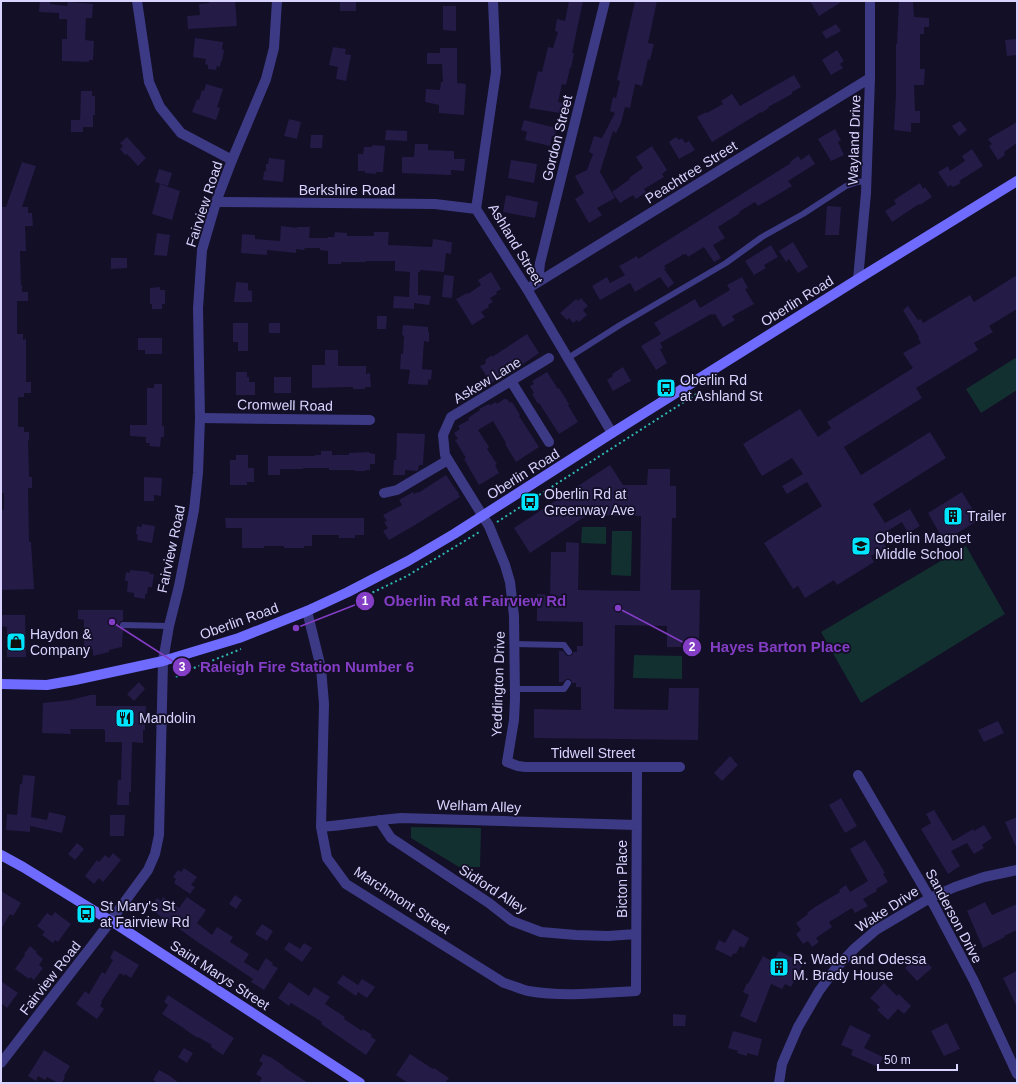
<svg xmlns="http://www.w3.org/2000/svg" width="1018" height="1084" viewBox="0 0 1018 1084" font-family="Helvetica,sans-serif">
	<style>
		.green { fill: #12302f }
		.building { fill: #241b47 }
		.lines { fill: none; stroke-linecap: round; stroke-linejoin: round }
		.path { stroke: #2fb8b0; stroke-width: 2; stroke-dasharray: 2 3; stroke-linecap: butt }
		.service { stroke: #3d3a85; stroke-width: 6 }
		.minor { stroke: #3d3a85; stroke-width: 10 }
		.tertiary { stroke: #3d3a85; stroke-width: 10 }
		.secondary { stroke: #6f6bff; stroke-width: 10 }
		.labels { text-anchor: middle; stroke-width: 3.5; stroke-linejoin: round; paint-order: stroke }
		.street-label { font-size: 14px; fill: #d9d4ff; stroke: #130f26 }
		.poi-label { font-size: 14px; fill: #d9d4ff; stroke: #130f26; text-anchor: start }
		.leader { fill: none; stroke: #843dc5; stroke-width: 1.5 }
		.callout-dot { fill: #843dc5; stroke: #130f26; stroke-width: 1.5 }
		.mark-label { font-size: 12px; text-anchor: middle; font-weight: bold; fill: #fff }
		.callout-label { font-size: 15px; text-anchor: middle; font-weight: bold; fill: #843dc5; stroke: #130f26; stroke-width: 3.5; stroke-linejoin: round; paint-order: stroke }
	</style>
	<rect width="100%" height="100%" fill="#130f26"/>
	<path class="green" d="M1017,357V390L981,413L966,389Z
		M582,527H606V544L581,543Z
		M612,531H632L631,576L611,575Z
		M966,546L1005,614L861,703L821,632Z
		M634,655L682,656V679L633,678Z
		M411,827L481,828L480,867H459L411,838Z"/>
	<path class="building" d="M40,1H50V4L67,6L68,2L93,4L92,18H86L85,40L94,41L93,60H89V62L62,61V39H67V19H59V13L39,12Z
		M209,1H235L237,26L188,29L187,16L200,15L199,4L209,3Z
		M340,1H356V11H340Z
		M569,1H583L572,53H574L571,68H570L566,85L562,84L558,102L563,103L560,113L529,108L538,71L542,72L548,47L553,48L558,32L555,31L557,19L565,21Z
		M635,1H657L648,43L654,44L650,60L648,59L642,86L635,84L630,108L625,107L621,123L616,133L613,131L600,172L615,198L597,208L602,215L589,223L575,199L584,193L575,176L587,170L593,154L589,152L594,136L602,138L615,113L610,111L613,97L616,98L620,81L617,80Z
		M810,1H843L819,16Z
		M899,1H913L914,17L929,18V27H924V34H920V69H925L924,85H914L915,111H920V123H911V132L894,130L896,95V44H897Z
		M443,6H456V31L443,30Z
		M836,24L841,31L826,39L822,32Z
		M195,38L223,42L222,49L224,50L222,61H221L220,67L217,66L216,70L208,69V65L205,64L206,59L193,57Z
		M1017,39V55L1007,56L1005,40Z
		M333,47L346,49L345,54L351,55L346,81L336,79L338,67L329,65Z
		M440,48H457V83L466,84L464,115L439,113V105L425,102L426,89L440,90L441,82H443L442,64H427V53H440Z
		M837,50L844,61L840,64L843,68L831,75L822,60Z
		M794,75L801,87L792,92V94L768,107L769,108L761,113V112L712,142L697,117L706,112L707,113L723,104L721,101L732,94L740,106Z
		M206,84L223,89L217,107L220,108L216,120L192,112L197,99L199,100L202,90L204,91Z
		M81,91H92V96H95V115H93V127H83V132H71V120H80Z
		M289,119L301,122L297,139L284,136Z
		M524,120L556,128L555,137L552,136L550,146L525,140L527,132L521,130Z
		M960,121L967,130L959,136L952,126Z
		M1017,122V143L1004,152L1005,155L998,160L989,146L992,144L988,139Z
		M835,129L841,140L838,142L844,155L831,161L818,139Z
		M386,130L407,131V141L385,140Z
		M311,135H323L322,148H310Z
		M127,137L146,158L138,166L127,154L125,155L120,149L123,146L120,143Z
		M676,137L679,140L682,138L685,143L689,141L695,150L679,159L669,142Z
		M415,144H428V150L454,151V159H465L464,171L451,170V175L402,173V157H414Z
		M372,145L385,146L383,172H376V174L365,173V171H358V154H363L364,147H372Z
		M652,146L667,170L662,174L664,177L644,189L646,192L636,199L633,195L620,203L612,192L630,179L629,178L643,168L636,157Z
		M972,149L983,166L959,181L961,183L953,187L951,185L948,187L938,172L948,166L950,171L965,161L962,156Z
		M809,154L815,164L788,181L792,186L758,206L755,202L739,212L740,213L718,227L725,238L713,245L721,258L714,262L704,247L688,257L686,254L684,255V254L664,266L666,268L664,269L674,283L668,288L660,277L635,292L630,283L600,300L592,286L607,277L610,283L625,275L619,266L637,256L638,259L791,163L790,162L798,156L801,160Z
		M269,158L285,160L283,182L263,180L264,171L266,172V164H268Z
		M511,160L537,164L534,183L508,178Z
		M22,162L36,166L22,207H28V213H32L33,226H25L26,251H20L21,285H22V292H28V301H17V334H23V340L26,339V382H31V393H24V397H18V427H24V432H29V440H28L29,477H32V488H28L29,542H31L34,589L1,590V510H4V493H1V212H2V207H6Z
		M159,169L172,173L168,186L155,182Z
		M920,183L923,189L925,187L932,197L920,205L919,204L892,222L885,211L896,204L894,200Z
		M160,184L180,191L172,220L152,214Z
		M506,195L538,202L535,218L503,212Z
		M827,206L841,207L839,235H825Z
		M281,226L297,228V227H310L309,238H328V237H334L335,232L347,233V236H374V232H389L388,245L432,247L433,239L447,241V242H452L451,254L446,253L444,272L420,270V272H418V295L431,296L429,305L414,303V309L393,308L394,296L409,297L410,272L395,271V261H366V262H341V264H328V251L320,250V248H305L304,250L296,249V253L267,250V255L241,253L242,234L255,235V239L280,241Z
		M157,233L170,235L167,256L154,255Z
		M793,242L808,267L798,273L789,259L786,262L779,251Z
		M771,245L778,257L764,265L766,268L754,275L745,261Z
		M111,258H127V268L111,269Z
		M491,272L501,289L496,292L497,294L490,298L493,302L488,305L489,307L481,312L485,317L472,325L456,299L467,293L468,294L481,285L478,280Z
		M444,275L454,276L452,298L442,297Z
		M1017,275V309L989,326L993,332L974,343L978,350L916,388L922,398L844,447L861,475L930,432L946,458L873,504L885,523L910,509L920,526L908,533L902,522L879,536L886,547L871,556L874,562L837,585L834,580L805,598L798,586L793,589L764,543L822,506L807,482L787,494L782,486L803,474L792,458L762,476L743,444L800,409L818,437L831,428L827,422L913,368L903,353L921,343L918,337H919L903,310L908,306L918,320L921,319L923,323L970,295L974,302Z
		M742,277L748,288L745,289L754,304L732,316L735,320L723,327L715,314L712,315L711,314L660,343L663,348L660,349L667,363L656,370L641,346L661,334L654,323L695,299L700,308L730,290L727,285Z
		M236,282L248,283V290L252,291V302H234Z
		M160,287V290H165V304H162V309H152V304H150V288Z
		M581,298L588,306L583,310L587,315L579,322L577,320L573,323L569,318L567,320L560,313L576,299L578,301Z
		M377,316H387L386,329H377Z
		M233,323H248V351H238V342H233Z
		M269,323H280V333H269Z
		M403,325L428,327V332H429V342L424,341L422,369L432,370L431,380L428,379V385L408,384L410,370L400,369L401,354H403L404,336L402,335Z
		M527,334L539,353L520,366L491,383L480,366L485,364L486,362L485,360L492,355V357Z
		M138,338H162V354H145V350H138Z
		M325,350H338V366H366V374L370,373L371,387H365V389H353V387H348L312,388V365H325Z
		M623,367L631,381L613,391L607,380L613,376L612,374Z
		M236,372H247V377H249V382H255V395H236Z
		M547,372L558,389L559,388L569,404L568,405L578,422L559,434L539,403L538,404L532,394L534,393L530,386L534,384L532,381Z
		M274,377H291V393H274Z
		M154,384H162V426H164V437H161L160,447L149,446L150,443H146V437L130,436V425H147V388H154Z
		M504,399H507L510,403L512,402L520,415L519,416L539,447L516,462L505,444L506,443L493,421L478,430L489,447L487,449L497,464L495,465L499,473L479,485L464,459L466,458L455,440L458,439L454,433L460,429L458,426L469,420L468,418L480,410L479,409L489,404L490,405L496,402L497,404Z
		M397,433L425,434L423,465H419L418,470L417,471L405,470V475H393L394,460H396Z
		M321,451H332V455H349V453L369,452V453L375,454V464H370V470H365V471H355V470H329V468H303V469H280V475H268V456H315V455H321Z
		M236,455H248V468H254V482H247V485H230V460H236Z
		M610,465L623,485H647L648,469H670V486H676V518H672L671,590H700L699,647H667V626L615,625L614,709L668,710L669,688H699L698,740L534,738V709L581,710V687H576V683H572L571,680L569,679H566L563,682H559V651H563L567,656H570L573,654V652H577V646H583V622L537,621V594L550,595L551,552H566V542L579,543L578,590L640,591L641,516L587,515L530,553L514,528Z
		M446,475L459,494H458L460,497L415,525L389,540L383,531L388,528L384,522L387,521L383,515L402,505L399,500L413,492L414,494L418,492V493Z
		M144,477L162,478L161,496L154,495V501H144Z
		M962,492L979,520L944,541L928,513Z
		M225,518H364V535H355V538H339V535H312V546H304V548H284V546H264V548H242V528H226Z
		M142,524L155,526L152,543L137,540L138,535L136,534L137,526L142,527Z
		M130,570L150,572L149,574H154L152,587H148L147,594H145V599L134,597V593L127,592L128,581H125L126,572L130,573Z
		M78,610H123V621H121L119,625V627L123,629L122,647L109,650V652L93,656V649H84V620L78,619Z
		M1,615H25L26,657H7V627L1,626Z
		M139,682L145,689L134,701L127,694Z
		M90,695H96V706H146L145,730H143V743L132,742L131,792H129V805H117L118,780H121L122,742H105V730H104V729H70L71,734L42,733L43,703L71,700Z
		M998,721L1004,733L984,742L978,730Z
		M730,756L738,765L722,781L714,773Z
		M23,775L35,776L31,817L47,820L49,812L66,816L62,833L30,826V832L6,830L7,814L17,815L20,784H22Z
		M841,798L857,826L845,833L829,805Z
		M934,810L953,841L973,829L974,831L984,825L992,838L982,845L984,848L974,854L967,843L951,851L960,866L948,874L921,829L931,823L926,814Z
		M110,815H125L124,836H110Z
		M1017,817V849L1005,822Z
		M865,840L885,873L883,874L888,882L876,889L877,891L863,899L868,906L855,913L852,908L829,922L832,927L816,938L819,942L812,947L808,941L803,944L796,934L801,930L796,923L808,914L807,913L815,907L840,892L839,890L846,885L850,892L868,881L850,849Z
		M77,843L84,849L75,860L68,854Z
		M113,853L121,860L103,882L99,878L94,884L85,876L97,860L99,862L105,855L109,858Z
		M184,868L197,877L191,885L195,887L190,894L174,883L176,879L173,877L178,870L181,872Z
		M1,891L21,903L13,916L10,914L1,929Z
		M235,895L242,900L236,909L229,904Z
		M163,897L179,908L187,897L206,910L197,923L212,935L217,927L233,937L230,942L249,954L244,962L258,971L266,958L273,963L272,965L278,968L264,990L251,982L253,979L199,943L171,923L170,924L150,908L157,898L161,901Z
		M985,902L992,915L1017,904V930L1004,936L1005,937L983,948L967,911Z
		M55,912L71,924L58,942L55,940L53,943L42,935L45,932L37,926L47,913L52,916Z
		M262,924L273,931L267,941L255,934Z
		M733,929L749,938L744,948L740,946L736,954L734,953L731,957L715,949L719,940L725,943Z
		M289,942L300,949L304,943L312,948L302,962L284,949Z
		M30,946L37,952L36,953L43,959L39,965L43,968L34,980L30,977L29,979L15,969L25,955L24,954Z
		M114,950L139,965L131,978L125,974L124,976L120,973L101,1002L102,1003L100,1006L104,1009L97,1019L76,1004L85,991L89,994L102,972L105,974L113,960L110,958Z
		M779,951L803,963L791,987L785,984L782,989L771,984L756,1023L740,1016L749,995L743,992L747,983L748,984L763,956L773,962Z
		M919,953L932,968L917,981L905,968L910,963L909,962Z
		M1017,971V1007L1003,978Z
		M343,975L358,985L362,979L375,987L367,998L358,992L356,996L337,983Z
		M1,981L18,993L7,1008L1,1003Z
		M289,982L309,996L314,987L330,997L325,1004L345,1017L344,1019L362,1031L363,1029L372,1035L371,1037L376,1040L366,1055L321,1024L322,1022L291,1003L289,1006L278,998Z
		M884,983L897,996L899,994L911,1006L904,1014L898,1009L888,1020L877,1010L880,1007L870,998Z
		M168,995L234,1038L223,1055L211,1047L212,1045L198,1037V1038L184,1029H185L162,1014L168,1005L164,1002Z
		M673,1014L686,1015L685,1026H673Z
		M947,1023L960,1049L944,1056L931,1031Z
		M850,1025L871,1035L864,1048L883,1057L878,1067L851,1055L853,1050L841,1045Z
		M733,1031L762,1039L758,1056L747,1053V1056L737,1053L738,1051L728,1048Z
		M184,1048L193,1053L187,1063L178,1057Z
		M44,1050L70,1066L64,1076L65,1077L62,1083H58L47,1077L45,1080L38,1076L36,1081L28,1076Z
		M263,1054L269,1057V1056L284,1066V1067L308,1083H259L262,1078L256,1074L263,1063L259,1061Z
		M410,1054L433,1069L434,1068L449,1078L445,1083H408L396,1075Z
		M159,1070L170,1076L179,1083H157L153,1080Z"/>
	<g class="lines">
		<path class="path" d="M497,522L698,393
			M359,599L407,576L481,531
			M176,677L184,672L241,649"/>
		<path class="service" d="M568,358L620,325L726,263L762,237L803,214L846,186L858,182L866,181
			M123,625L169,626
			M514,644L564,645L569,652
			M514,689H564L568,683"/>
		<path class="minor" d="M137,1L149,82L160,107L181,133L232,160
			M493,1L496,72L476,209L527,289L612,433
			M216,202L435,204L476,209
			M858,279L866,193L870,78V1
			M538,282L540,263L605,1
			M527,289L870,78
			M549,358L451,417L443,435L445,455L489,526L505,565L510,582L514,616L515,699L514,720L507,762L518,766L525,767H680
			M511,381L549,442
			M200,418L370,420
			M384,493L397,490L448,460
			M307,611L321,668L324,704L321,827L327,858L346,884L504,983C512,985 520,989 528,991C563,997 600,993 636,991L637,767
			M858,775L935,907L974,981L1017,1074
			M379,820L391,838L489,903L512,921L541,932L576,935L608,936L636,934
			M321,827C348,825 374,820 401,818L636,825
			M779,1083L782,1064L798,1027L819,991L836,968L855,948L876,930L930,898L955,887L984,877L1017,870"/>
		<path class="tertiary" d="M1,1063L104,930L148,870L155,854L159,835L163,661L169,626L179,586L194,510L198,473L200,418L198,308L202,250L216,202L232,160L266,79L274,48L277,1"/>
		<path class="secondary" d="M1,684L47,685L75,680L163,661L239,638L307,611L348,592L408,561L454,534L612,433L858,279L1017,181
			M1,855L23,867L119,926L360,1083"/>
	</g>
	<defs>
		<g id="bus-square" transform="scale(1)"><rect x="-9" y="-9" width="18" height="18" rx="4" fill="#00e5ff" stroke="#130f26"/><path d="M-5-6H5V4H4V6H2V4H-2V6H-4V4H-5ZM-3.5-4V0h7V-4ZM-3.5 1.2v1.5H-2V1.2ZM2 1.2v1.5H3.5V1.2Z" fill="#111"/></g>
		<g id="building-square" transform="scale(1)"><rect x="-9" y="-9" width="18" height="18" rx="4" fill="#00e5ff" stroke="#130f26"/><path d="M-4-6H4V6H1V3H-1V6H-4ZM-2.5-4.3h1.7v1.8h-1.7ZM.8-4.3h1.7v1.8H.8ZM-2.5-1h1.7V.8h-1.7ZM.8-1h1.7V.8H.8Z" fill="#111"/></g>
		<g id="school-square" transform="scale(1)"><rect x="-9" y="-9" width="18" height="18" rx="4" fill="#00e5ff" stroke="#130f26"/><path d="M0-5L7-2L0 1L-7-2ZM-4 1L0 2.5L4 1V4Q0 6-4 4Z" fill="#111"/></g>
		<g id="shop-square" transform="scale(1)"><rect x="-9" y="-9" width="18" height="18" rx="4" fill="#00e5ff" stroke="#130f26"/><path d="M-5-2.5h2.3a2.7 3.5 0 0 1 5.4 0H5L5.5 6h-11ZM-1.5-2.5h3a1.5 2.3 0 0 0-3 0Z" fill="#111"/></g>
		<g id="restaurant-square" transform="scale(1)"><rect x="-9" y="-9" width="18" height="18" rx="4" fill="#00e5ff" stroke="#130f26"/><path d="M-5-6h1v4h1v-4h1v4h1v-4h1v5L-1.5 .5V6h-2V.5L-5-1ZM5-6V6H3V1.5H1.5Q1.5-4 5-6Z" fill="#111"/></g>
	</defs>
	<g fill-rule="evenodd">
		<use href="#bus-square" x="666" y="388"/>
		<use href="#bus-square" x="530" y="502"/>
		<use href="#building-square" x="953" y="516"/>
		<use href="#school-square" x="861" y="546"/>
		<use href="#shop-square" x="16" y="642"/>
		<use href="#restaurant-square" x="125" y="718"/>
		<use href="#bus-square" x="86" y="914"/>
		<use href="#building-square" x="779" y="967"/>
	</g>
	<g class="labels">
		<g class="street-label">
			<text transform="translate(557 138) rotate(-76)" y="5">Gordon Street</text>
			<text transform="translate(854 140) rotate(-88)" y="5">Wayland Drive</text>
			<text transform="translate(691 172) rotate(-32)" y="5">Peachtree Street</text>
			<text x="347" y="195">Berkshire Road</text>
			<text transform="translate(204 204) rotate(-72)" y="5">Fairview Road</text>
			<text transform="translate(516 244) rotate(59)" y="5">Ashland Street</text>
			<text transform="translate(797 301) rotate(-32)" y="5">Oberlin Road</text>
			<text transform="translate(487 380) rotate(-31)" y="5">Askew Lane</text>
			<text transform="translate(285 405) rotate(1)" y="5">Cromwell Road</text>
			<text transform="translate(523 474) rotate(-32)" y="5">Oberlin Road</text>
			<text transform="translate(171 549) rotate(-78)" y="5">Fairview Road</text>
			<text transform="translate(239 621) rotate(-20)" y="5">Oberlin Road</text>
			<text transform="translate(498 684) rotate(-88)" y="5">Yeddington Drive</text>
			<text x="593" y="758">Tidwell Street</text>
			<text transform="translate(479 806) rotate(2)" y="5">Welham Alley</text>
			<text transform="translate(622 879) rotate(-90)" y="5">Bicton Place</text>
			<text transform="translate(493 889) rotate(33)" y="5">Sidford Alley</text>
			<text transform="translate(402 900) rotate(33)" y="5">Marchmont Street</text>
			<text transform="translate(887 909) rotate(-33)" y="5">Wake Drive</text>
			<text transform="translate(954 916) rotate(62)" y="5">Sanderson Drive</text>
			<text transform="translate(220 975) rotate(33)" y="5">Saint Marys Street</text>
			<text transform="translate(50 978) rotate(-52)" y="5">Fairview Road</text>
		</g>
		<g class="poi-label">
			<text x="680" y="385">Oberlin Rd<tspan x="680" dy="16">at Ashland St</tspan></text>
			<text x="544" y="499">Oberlin Rd at<tspan x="544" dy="16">Greenway Ave</tspan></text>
			<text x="967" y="521">Trailer</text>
			<text x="875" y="543">Oberlin Magnet<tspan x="875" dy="16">Middle School</tspan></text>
			<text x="30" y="639">Haydon &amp;<tspan x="30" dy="16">Company</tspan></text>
			<text x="139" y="723">Mandolin</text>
			<text x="100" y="911">St Mary's St<tspan x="100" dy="16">at Fairview Rd</tspan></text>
			<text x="793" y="964">R. Wade and Odessa<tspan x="793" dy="16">M. Brady House</tspan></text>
		</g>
	</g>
	<path class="leader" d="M296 628L365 601M618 608L692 647M112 622L182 667"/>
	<g class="callout-dot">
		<circle cx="296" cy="628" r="4"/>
		<circle cx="618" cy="608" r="4"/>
		<circle cx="112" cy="622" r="4"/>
		<circle cx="365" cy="601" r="10"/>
		<circle cx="692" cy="647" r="10"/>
		<circle cx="182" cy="667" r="10"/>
	</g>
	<g class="mark-label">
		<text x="365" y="605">1</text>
		<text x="692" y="651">2</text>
		<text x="182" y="671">3</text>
	</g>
	<g class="callout-label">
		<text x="475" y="606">Oberlin Rd at Fairview Rd</text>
		<text x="780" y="652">Hayes Barton Place</text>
		<text x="307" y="672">Raleigh Fire Station Number 6</text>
	</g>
	<rect width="1018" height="1084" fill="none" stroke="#d9d4ff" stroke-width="4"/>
	<path d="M878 1064v6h79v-6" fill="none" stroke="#d9d4ff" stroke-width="2"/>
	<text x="884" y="1064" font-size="12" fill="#d9d4ff" stroke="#130f26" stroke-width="3" paint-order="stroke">50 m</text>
</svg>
